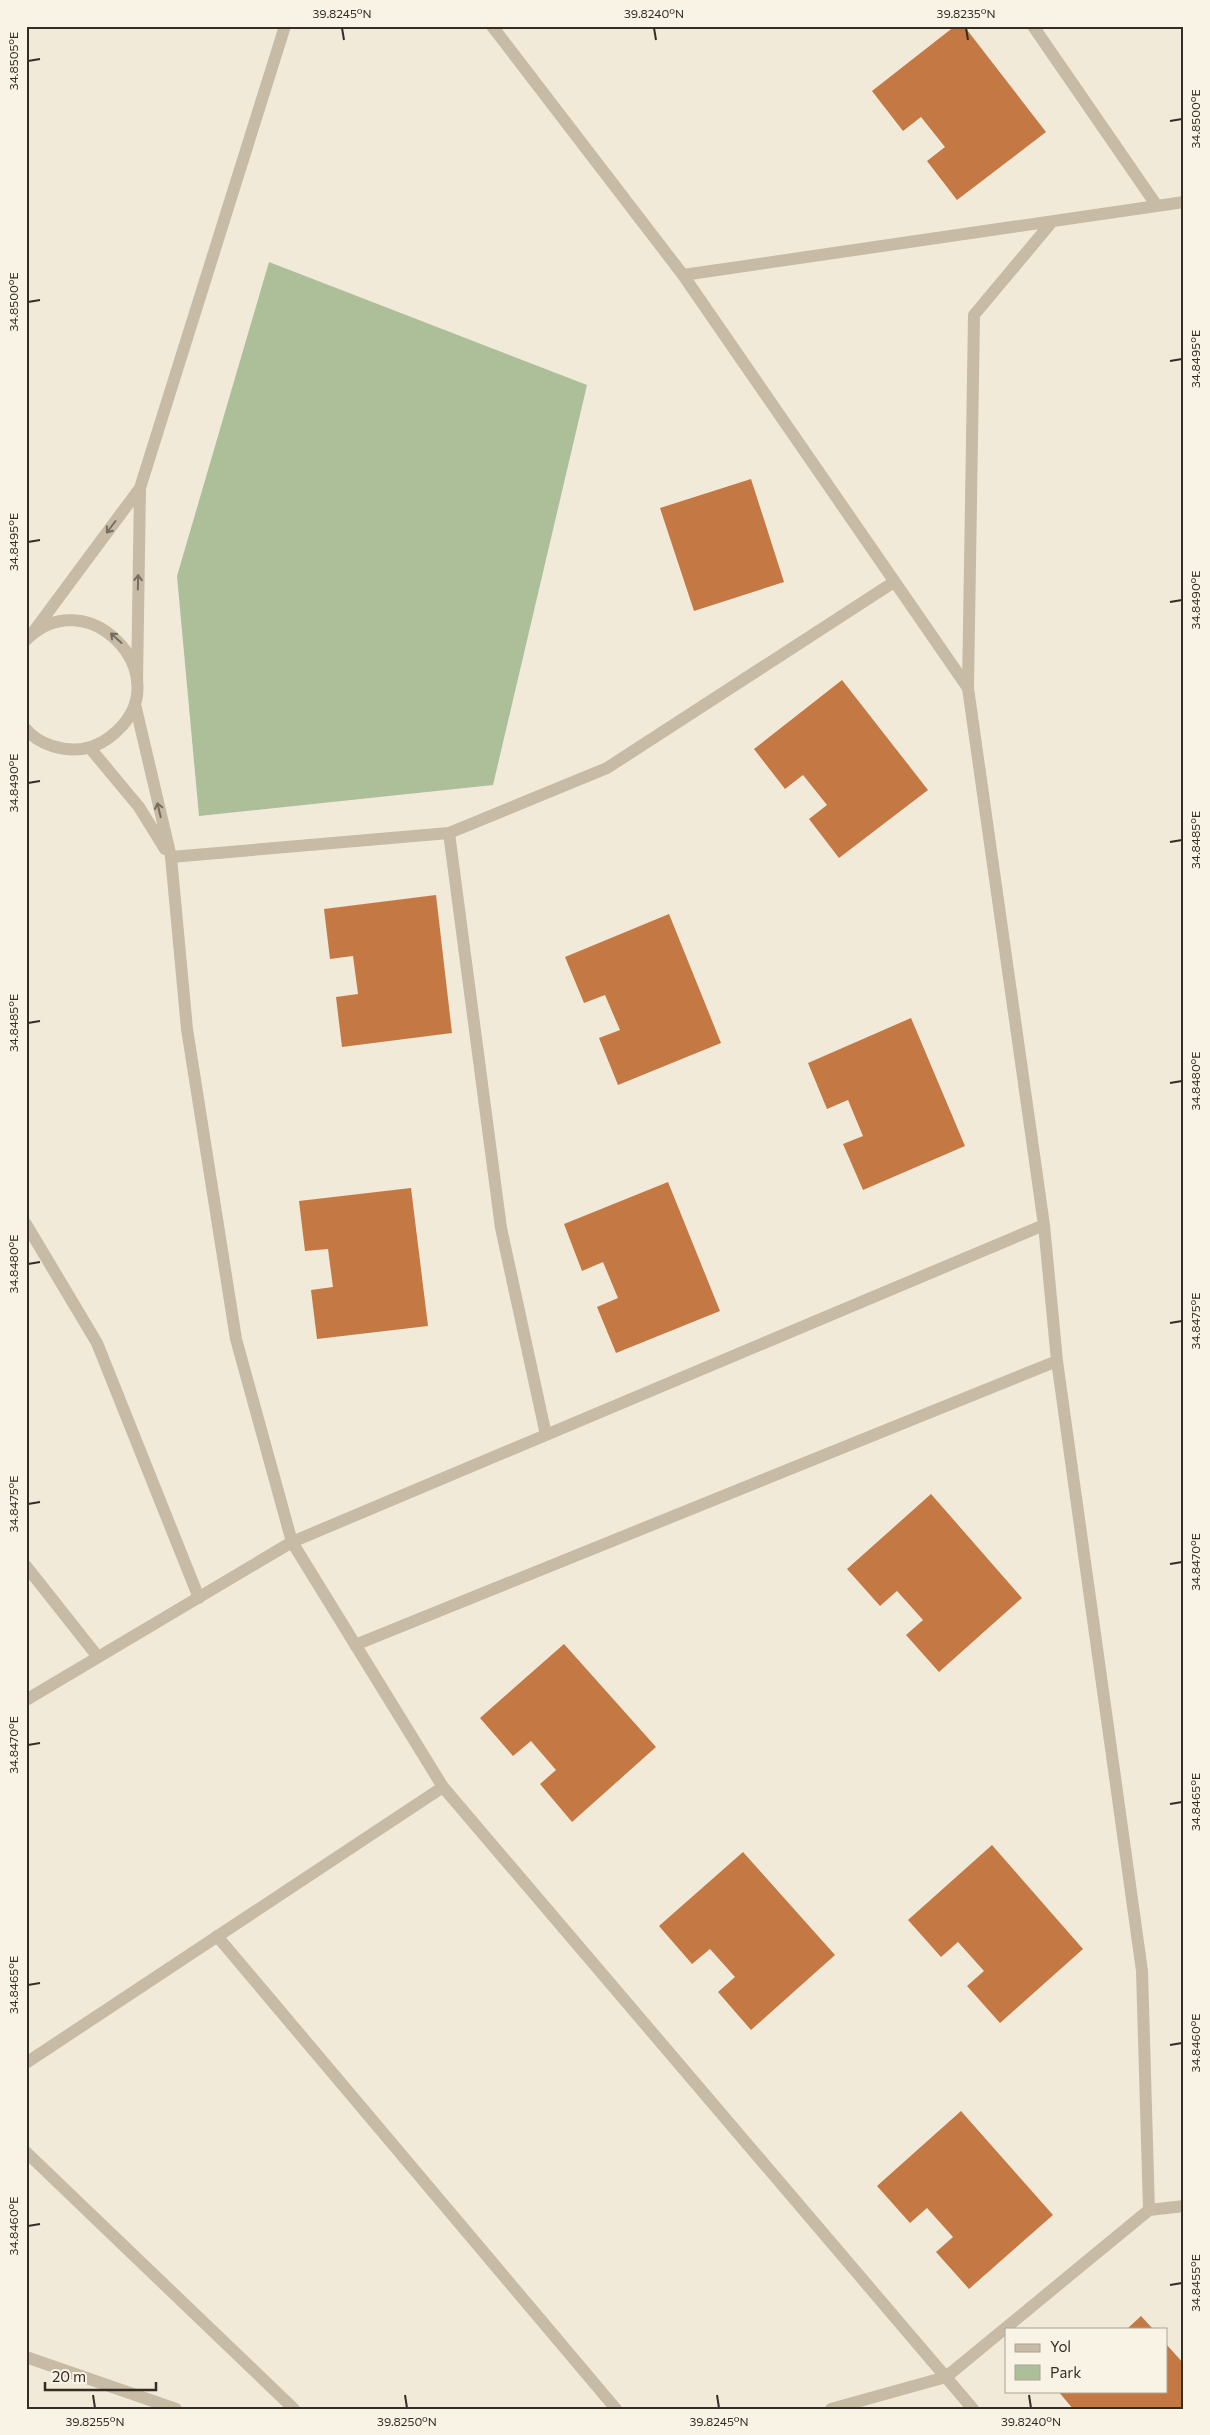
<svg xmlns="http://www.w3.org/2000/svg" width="1210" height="2435" viewBox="0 0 1210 2435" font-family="Commissioner,sans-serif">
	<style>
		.green { fill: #acbf99 }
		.building { fill: #c47843 }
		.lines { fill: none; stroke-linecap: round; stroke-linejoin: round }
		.minor { stroke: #c8bba5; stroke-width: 12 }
		.oneway { stroke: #776d5f }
		.ticks { fill: none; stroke: #342d26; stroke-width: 2 }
		.neatline { fill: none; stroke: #342d26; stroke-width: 2 }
		.ticks-label { font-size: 12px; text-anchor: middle; fill: #342d26 }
	</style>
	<rect width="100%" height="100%" fill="#f1ead9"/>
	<path class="green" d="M269,262L587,385L493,785L199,816L177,576Z"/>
	<path class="building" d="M955,26H964L1046,132L957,200L927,161L945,147L921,117L903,131L872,91Z
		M751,479L784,582L694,611L660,508Z
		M842,680L928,790L839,858L809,819L827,805L803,775L785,789L754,749Z
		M436,895L452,1033L342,1047L336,997L358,994L353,956L330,959L324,909Z
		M669,914L721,1043L618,1085L599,1038L620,1030L605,995L584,1003L565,957Z
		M911,1018L965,1146L863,1190L843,1144L863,1136L848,1100L827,1109L808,1063Z
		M668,1182L720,1311L616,1353L597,1307L618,1298L603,1262L582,1271L564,1224Z
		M411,1188L428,1326L317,1339L311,1290L333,1287L328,1249L305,1251L299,1201Z
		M931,1494L1022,1598L939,1672L906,1635L923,1620L897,1591L880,1606L847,1569Z
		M564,1644L656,1747L572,1822L540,1784L556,1770L531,1741L513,1756L480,1718Z
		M992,1845L1083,1949L1000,2023L967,1986L984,1971L958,1942L941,1957L908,1920Z
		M743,1852L835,1955L751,2030L718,1992L735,1977L710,1949L692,1964L659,1926Z
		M961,2111L1053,2215L969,2289L936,2252L953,2237L927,2208L910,2223L877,2186Z
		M1141,2316L1153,2329H1127Z
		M1166,2344L1184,2364V2409H1073L1058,2391H1166Z"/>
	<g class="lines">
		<path class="minor" d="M492,26L683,275L968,688L1044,1225L1057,1361L1142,1971L1149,2210
			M1033,26L1157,206
			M683,275L1184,202
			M34,631L140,488
			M26,640C86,579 178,673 118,730C108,740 96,747 82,749C62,751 39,745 26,729
			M137,683L140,488L285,26
			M968,688L974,315L1051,223
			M135,704L171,857L187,1029L236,1339L292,1542L443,1787L973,2409
			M90,748L139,807L165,849
			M449,833L501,1228L546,1435
			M171,857L449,833L607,768L894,582
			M26,1224L97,1343L199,1598
			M26,1566L98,1657
			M355,1645L1057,1361
			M26,1700L292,1542L1044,1225
			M217,1936L616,2409
			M26,2063L443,1787
			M26,2152L294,2409
			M26,2357L176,2409
			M831,2409L946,2377L1149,2210L1184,2206"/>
	</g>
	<defs><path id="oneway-shaft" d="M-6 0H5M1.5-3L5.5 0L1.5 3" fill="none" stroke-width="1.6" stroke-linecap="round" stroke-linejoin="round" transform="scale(1.25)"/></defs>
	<g class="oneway">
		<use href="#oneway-shaft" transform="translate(111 527) rotate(127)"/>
		<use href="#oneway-shaft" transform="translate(138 582) rotate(-89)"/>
		<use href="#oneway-shaft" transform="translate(116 638) rotate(-138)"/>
		<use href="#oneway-shaft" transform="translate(159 810) rotate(-103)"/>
	</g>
	<path class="ticks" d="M342,28L344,40M654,28L656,40M966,28L968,40M28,61L40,59M1170,121L1182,119M28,302L40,300M1170,361L1182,359M28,542L40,540M1170,602L1182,600M28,783L40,781M1170,842L1182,840M28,1023L40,1021M1170,1083L1182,1081M28,1264L40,1262M1170,1323L1182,1321M28,1504L40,1502M1170,1564L1182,1562M28,1745L40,1743M1170,1804L1182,1802M28,1985L40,1983M1170,2045L1182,2043M28,2226L40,2224M1170,2285L1182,2283M93,2395L95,2408M405,2395L407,2408M717,2395L719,2408M1029,2395L1031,2408"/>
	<rect width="1210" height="2435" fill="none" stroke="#f9f3e5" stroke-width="55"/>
	<rect x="1005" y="2328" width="162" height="65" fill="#f9f3e5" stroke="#aaa499"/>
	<rect x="1015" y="2344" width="25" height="8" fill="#c8bba5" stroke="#aaa499"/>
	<text x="1050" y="2352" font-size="15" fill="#342d26">Yol</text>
	<rect x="1015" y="2365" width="25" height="15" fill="#acbf99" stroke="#aaa499"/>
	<text x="1050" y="2378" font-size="15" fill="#342d26">Park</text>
	<path d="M45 2382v8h111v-8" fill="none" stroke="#342d26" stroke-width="2.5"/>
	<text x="52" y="2382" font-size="15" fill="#342d26" stroke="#f9f3e5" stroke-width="4" paint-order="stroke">20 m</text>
	<rect x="28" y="28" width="1154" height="2380" class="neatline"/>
	<g class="ticks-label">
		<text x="342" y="18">39.8245°N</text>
		<text x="654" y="18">39.8240°N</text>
		<text x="966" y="18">39.8235°N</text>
		<text transform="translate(14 61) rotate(-90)" y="4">34.8505°E</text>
		<text transform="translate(1196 119) rotate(-90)" y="4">34.8500°E</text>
		<text transform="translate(14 302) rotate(-90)" y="4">34.8500°E</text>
		<text transform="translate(1196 359) rotate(-90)" y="4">34.8495°E</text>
		<text transform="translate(14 542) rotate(-90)" y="4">34.8495°E</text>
		<text transform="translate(1196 600) rotate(-90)" y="4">34.8490°E</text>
		<text transform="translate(14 783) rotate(-90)" y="4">34.8490°E</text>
		<text transform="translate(1196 840) rotate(-90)" y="4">34.8485°E</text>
		<text transform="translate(14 1023) rotate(-90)" y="4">34.8485°E</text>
		<text transform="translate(1196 1081) rotate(-90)" y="4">34.8480°E</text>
		<text transform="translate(14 1264) rotate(-90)" y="4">34.8480°E</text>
		<text transform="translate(1196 1321) rotate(-90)" y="4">34.8475°E</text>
		<text transform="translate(14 1504) rotate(-90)" y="4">34.8475°E</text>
		<text transform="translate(1196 1562) rotate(-90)" y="4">34.8470°E</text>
		<text transform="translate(14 1745) rotate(-90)" y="4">34.8470°E</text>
		<text transform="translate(1196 1802) rotate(-90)" y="4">34.8465°E</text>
		<text transform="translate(14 1985) rotate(-90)" y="4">34.8465°E</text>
		<text transform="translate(1196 2043) rotate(-90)" y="4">34.8460°E</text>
		<text transform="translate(14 2226) rotate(-90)" y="4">34.8460°E</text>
		<text transform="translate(1196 2283) rotate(-90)" y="4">34.8455°E</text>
		<text x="95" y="2426">39.8255°N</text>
		<text x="407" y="2426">39.8250°N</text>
		<text x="719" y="2426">39.8245°N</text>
		<text x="1031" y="2426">39.8240°N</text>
	</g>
</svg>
